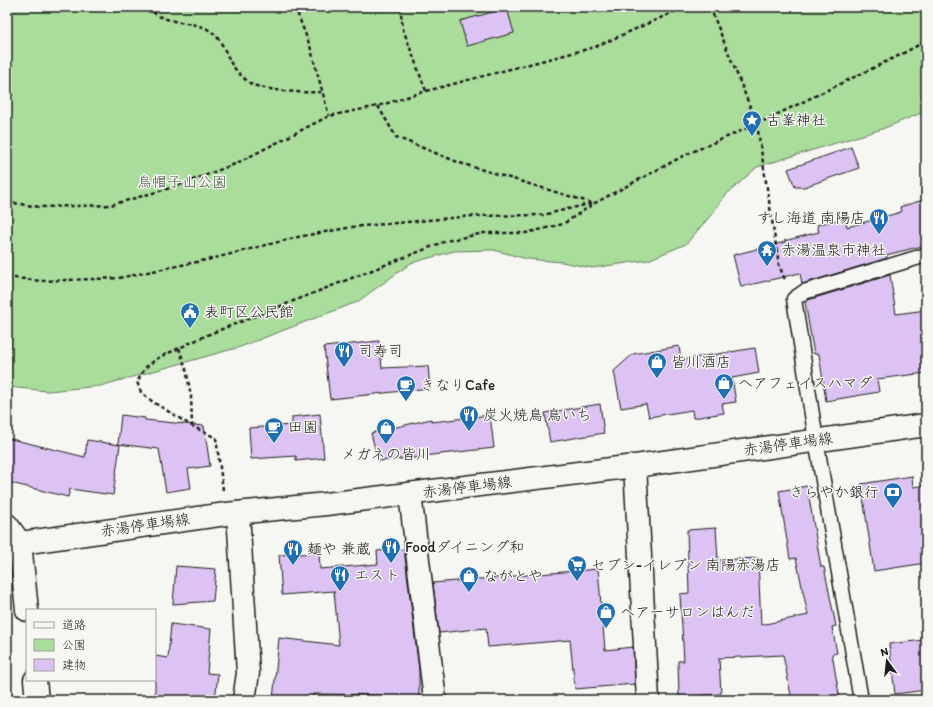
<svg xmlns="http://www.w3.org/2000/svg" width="933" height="707" viewBox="0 0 933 707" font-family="Itim,'Klee One',sans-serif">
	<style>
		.green { fill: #aadc9c; stroke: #637c5c }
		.building { fill: #dcc3f3; stroke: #1c1c1c }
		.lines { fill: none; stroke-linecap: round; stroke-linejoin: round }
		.lane-casing { stroke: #1c1c1c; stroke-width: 17 }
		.street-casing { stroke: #1c1c1c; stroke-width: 25 }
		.secondary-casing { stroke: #1c1c1c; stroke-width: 25 }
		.path { stroke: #1c1c1c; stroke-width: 2.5; stroke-dasharray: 4 3; stroke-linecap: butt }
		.lane { stroke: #f6f6f2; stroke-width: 14 }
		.street { stroke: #f6f6f2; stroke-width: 22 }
		.secondary { stroke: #f6f6f2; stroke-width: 22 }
		.labels { text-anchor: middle; stroke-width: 3; stroke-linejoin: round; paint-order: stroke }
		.poi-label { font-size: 15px; fill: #1c1c1c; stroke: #f6f6f2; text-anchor: start }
		.park-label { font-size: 15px; fill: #475642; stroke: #f6f6f2 }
		.street-label { font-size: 15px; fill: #1c1c1c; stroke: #f6f6f2 }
	</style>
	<rect width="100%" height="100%" fill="#f6f6f2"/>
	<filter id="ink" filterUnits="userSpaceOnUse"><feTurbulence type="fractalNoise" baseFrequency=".025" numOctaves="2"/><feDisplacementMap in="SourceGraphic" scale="8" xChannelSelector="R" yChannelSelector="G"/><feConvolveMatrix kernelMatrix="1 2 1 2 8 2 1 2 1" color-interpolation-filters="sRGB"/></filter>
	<g filter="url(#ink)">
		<path class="green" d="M7,7H926V111L882,129L757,167L726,195L711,215L686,244L648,260L592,268L562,262L527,259L494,250L454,251L411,263L357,302L240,347L100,386L48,391L7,387Z"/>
		<path class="building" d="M507,8L514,33L467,46L460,21Z
			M851,147L859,168L804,187H795L788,169Z
			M926,199V245L886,255L887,258L802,284L800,273L741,287L733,255L785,242L784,241L819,232L817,225L845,218L847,227L901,212L900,207Z
			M890,275L896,314L926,310V373L877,379L879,392L826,401L819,354H814L805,302L808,300Z
			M379,341L382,368L428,366L430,388L330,399L324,347Z
			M679,346L681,360L755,348L759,373L732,378L736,402L722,404L724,413L693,418L692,410L649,417L646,404L621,408L614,371L633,354Z
			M600,404L604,433L550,442L545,413Z
			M320,414L324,458L296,461V456L251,459L249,428L292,425V417Z
			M121,415L145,418V420L204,426L210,466L188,469L191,488L166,492L159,449L118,444Z
			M490,415L494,448L423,456V457L378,461L371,433L431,419L432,422Z
			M7,438L85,457L87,440L120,445L113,495L70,489L68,497L7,482Z
			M912,476L913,487L926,485V563L874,571L861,484Z
			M807,486L821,567H824L836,626L832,627L837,653L832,654L840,700H792L783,655L719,658L721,694L679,697L678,661H684L680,594L689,593L687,530L716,528L718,560L758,558L761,625L808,615L796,558L790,559L779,491Z
			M404,549L419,670V700H382V695L313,694L312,700H273L279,638L339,645L334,591L282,595L279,555L319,553L320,569L378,564L377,551Z
			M176,566L216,569L213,601L173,604Z
			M598,569L605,650L633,647L635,684L575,689L570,640L488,647L486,628L439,633L433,583Z
			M171,624L211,629L207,673L218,674L215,700H155V656L168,658Z
			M924,640L926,661V690L895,694L889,644Z"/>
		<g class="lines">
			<g class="lane-casing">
				<path id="lane" d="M861,700L816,440L794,299L804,292L926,255"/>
			</g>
			<g class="street-casing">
				<path id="street" d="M410,494L435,700
					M238,513L248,673L244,700
					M20,543L27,610
					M35,680L37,700"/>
			</g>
			<g class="secondary-casing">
				<path id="secondary" d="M635,466L648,700
					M7,525L20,543
					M7,545L226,514L326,504L635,466L926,425"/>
			</g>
			<path class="path" d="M148,7C163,26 189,19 209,30C221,37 225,52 231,63C234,69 247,82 253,85C256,86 261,87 265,88C284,92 303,93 323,92
				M295,7L310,46L329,116
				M400,7L403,29L426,91
				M710,7L757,124L779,265L785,280
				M378,106L396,137L460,163L592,203
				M7,202L40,207L111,205L177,186L235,164L329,116L378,106L426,91L595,47L685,7
				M7,277L41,281L119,278L211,259L298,237L352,227L473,216L543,215L593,203
				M179,348L186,369L191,396L192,425
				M223,490L216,438L192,426L153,402L141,392L137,382L145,368L158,358L207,335L446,241L484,233H526L563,224L595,203L685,155L757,124L898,56L926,41"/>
			<use href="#lane" class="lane"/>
			<use href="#street" class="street"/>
			<use href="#secondary" class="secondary"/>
		</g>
	</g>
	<defs>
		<g id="sight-pin" transform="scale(1)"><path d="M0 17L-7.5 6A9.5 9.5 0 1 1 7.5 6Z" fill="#1f6fb2" stroke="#f6f6f2"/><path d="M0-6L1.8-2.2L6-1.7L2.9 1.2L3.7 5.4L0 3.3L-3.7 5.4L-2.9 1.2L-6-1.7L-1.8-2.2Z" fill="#fff"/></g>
		<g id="restaurant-pin" transform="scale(1)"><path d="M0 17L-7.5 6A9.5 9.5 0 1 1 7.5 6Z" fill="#1f6fb2" stroke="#f6f6f2"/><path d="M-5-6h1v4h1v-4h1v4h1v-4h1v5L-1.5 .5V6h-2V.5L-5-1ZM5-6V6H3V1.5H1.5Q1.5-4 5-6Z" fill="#fff"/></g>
		<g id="temple-pin" transform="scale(1)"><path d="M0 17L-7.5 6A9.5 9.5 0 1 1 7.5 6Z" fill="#1f6fb2" stroke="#f6f6f2"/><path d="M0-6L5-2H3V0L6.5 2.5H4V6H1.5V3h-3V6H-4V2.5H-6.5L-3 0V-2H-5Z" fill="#fff"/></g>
		<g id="civic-pin" transform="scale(1)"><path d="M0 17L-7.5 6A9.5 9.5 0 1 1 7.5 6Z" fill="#1f6fb2" stroke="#f6f6f2"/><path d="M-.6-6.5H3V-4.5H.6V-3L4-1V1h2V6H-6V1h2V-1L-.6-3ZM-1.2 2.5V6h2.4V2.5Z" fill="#fff"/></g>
		<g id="shop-pin" transform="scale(1)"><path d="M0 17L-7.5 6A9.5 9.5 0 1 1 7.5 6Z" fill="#1f6fb2" stroke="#f6f6f2"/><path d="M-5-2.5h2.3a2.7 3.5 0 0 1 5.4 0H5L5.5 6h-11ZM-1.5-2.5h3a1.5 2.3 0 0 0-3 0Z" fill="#fff"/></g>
		<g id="cafe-pin" transform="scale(1)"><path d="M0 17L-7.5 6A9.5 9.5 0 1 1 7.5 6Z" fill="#1f6fb2" stroke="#f6f6f2"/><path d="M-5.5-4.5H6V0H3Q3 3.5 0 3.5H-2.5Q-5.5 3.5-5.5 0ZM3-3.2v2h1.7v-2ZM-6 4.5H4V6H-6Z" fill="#fff"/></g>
		<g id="bank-pin" transform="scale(1)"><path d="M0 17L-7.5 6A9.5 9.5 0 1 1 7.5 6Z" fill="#1f6fb2" stroke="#f6f6f2"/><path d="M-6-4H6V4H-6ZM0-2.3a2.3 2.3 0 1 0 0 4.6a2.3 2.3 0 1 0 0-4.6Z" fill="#fff"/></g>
		<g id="supermarket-pin" transform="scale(1)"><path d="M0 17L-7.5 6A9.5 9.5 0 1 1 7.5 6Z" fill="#1f6fb2" stroke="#f6f6f2"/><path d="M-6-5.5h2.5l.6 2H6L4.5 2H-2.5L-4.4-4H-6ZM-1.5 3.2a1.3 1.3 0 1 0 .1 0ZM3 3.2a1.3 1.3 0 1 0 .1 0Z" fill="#fff"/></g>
	</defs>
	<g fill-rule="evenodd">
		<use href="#sight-pin" x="752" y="120"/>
		<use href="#restaurant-pin" x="879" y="218"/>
		<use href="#temple-pin" x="767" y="250"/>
		<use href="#civic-pin" x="190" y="312"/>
		<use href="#restaurant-pin" x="344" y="351"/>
		<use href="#shop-pin" x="657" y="362"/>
		<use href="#shop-pin" x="724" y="383"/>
		<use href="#cafe-pin" x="406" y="385"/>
		<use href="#restaurant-pin" x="469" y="415"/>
		<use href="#cafe-pin" x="274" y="427"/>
		<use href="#shop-pin" x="386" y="428"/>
		<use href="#bank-pin" x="893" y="492"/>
		<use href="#restaurant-pin" x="391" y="547"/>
		<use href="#restaurant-pin" x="293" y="549"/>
		<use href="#supermarket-pin" x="577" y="565"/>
		<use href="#restaurant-pin" x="340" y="575"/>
		<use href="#shop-pin" x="469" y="576"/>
		<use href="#shop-pin" x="606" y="612"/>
	</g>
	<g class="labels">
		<g class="poi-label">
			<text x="766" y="125">古峯神社</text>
			<text x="865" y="223" text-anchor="end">すし海道 南陽店</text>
			<text x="781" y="255">赤湯温泉市神社</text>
			<text x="204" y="317">表町区公民館</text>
			<text x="358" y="356">司寿司</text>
			<text x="671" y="367">皆川酒店</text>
			<text x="738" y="388">ヘアフェイスハマダ</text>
			<text x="420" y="390">きなりCafe</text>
			<text x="483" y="420">炭火焼鳥 鳥いち</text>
			<text x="288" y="432">田園</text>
			<text x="386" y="459" text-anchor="middle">メガネの皆川</text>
			<text x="879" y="497" text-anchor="end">きらやか銀行</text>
			<text x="405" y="552">Foodダイニング和</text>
			<text x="307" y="554">麺や 兼蔵</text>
			<text x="591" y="570">セブン-イレブン 南陽赤湯店</text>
			<text x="354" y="580">エスト</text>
			<text x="483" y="581">ながとや</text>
			<text x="620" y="617">ヘアーサロンはんだ</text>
		</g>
		<g class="park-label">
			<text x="182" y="187">烏帽子山公園</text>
		</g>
		<g class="street-label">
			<text transform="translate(788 444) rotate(-8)" y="5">赤湯停車場線</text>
			<text transform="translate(467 487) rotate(-7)" y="5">赤湯停車場線</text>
			<text transform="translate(145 525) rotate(-8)" y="5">赤湯停車場線</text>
		</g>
	</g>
	<rect width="933" height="707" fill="none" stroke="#f6f6f2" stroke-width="24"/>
	<rect x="12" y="12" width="909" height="683" fill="none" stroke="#1c1c1c" stroke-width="1.5" filter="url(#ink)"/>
	<rect x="26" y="609" width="130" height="72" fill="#f6f6f2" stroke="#9f9f9c"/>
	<rect x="34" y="622" width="20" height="6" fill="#f6f6f2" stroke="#9f9f9c"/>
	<text x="62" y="629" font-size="12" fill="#1c1c1c">道路</text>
	<rect x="34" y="639" width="20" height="12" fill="#aadc9c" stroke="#9f9f9c"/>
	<text x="62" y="649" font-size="12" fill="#1c1c1c">公園</text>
	<rect x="34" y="659" width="20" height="12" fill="#dcc3f3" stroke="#9f9f9c"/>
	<text x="62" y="669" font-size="12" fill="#1c1c1c">建物</text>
	<g transform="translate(887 661) rotate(345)" stroke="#f6f6f2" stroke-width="3" paint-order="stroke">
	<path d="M0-3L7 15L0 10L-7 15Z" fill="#1c1c1c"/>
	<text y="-6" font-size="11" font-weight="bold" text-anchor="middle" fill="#1c1c1c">N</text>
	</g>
</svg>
